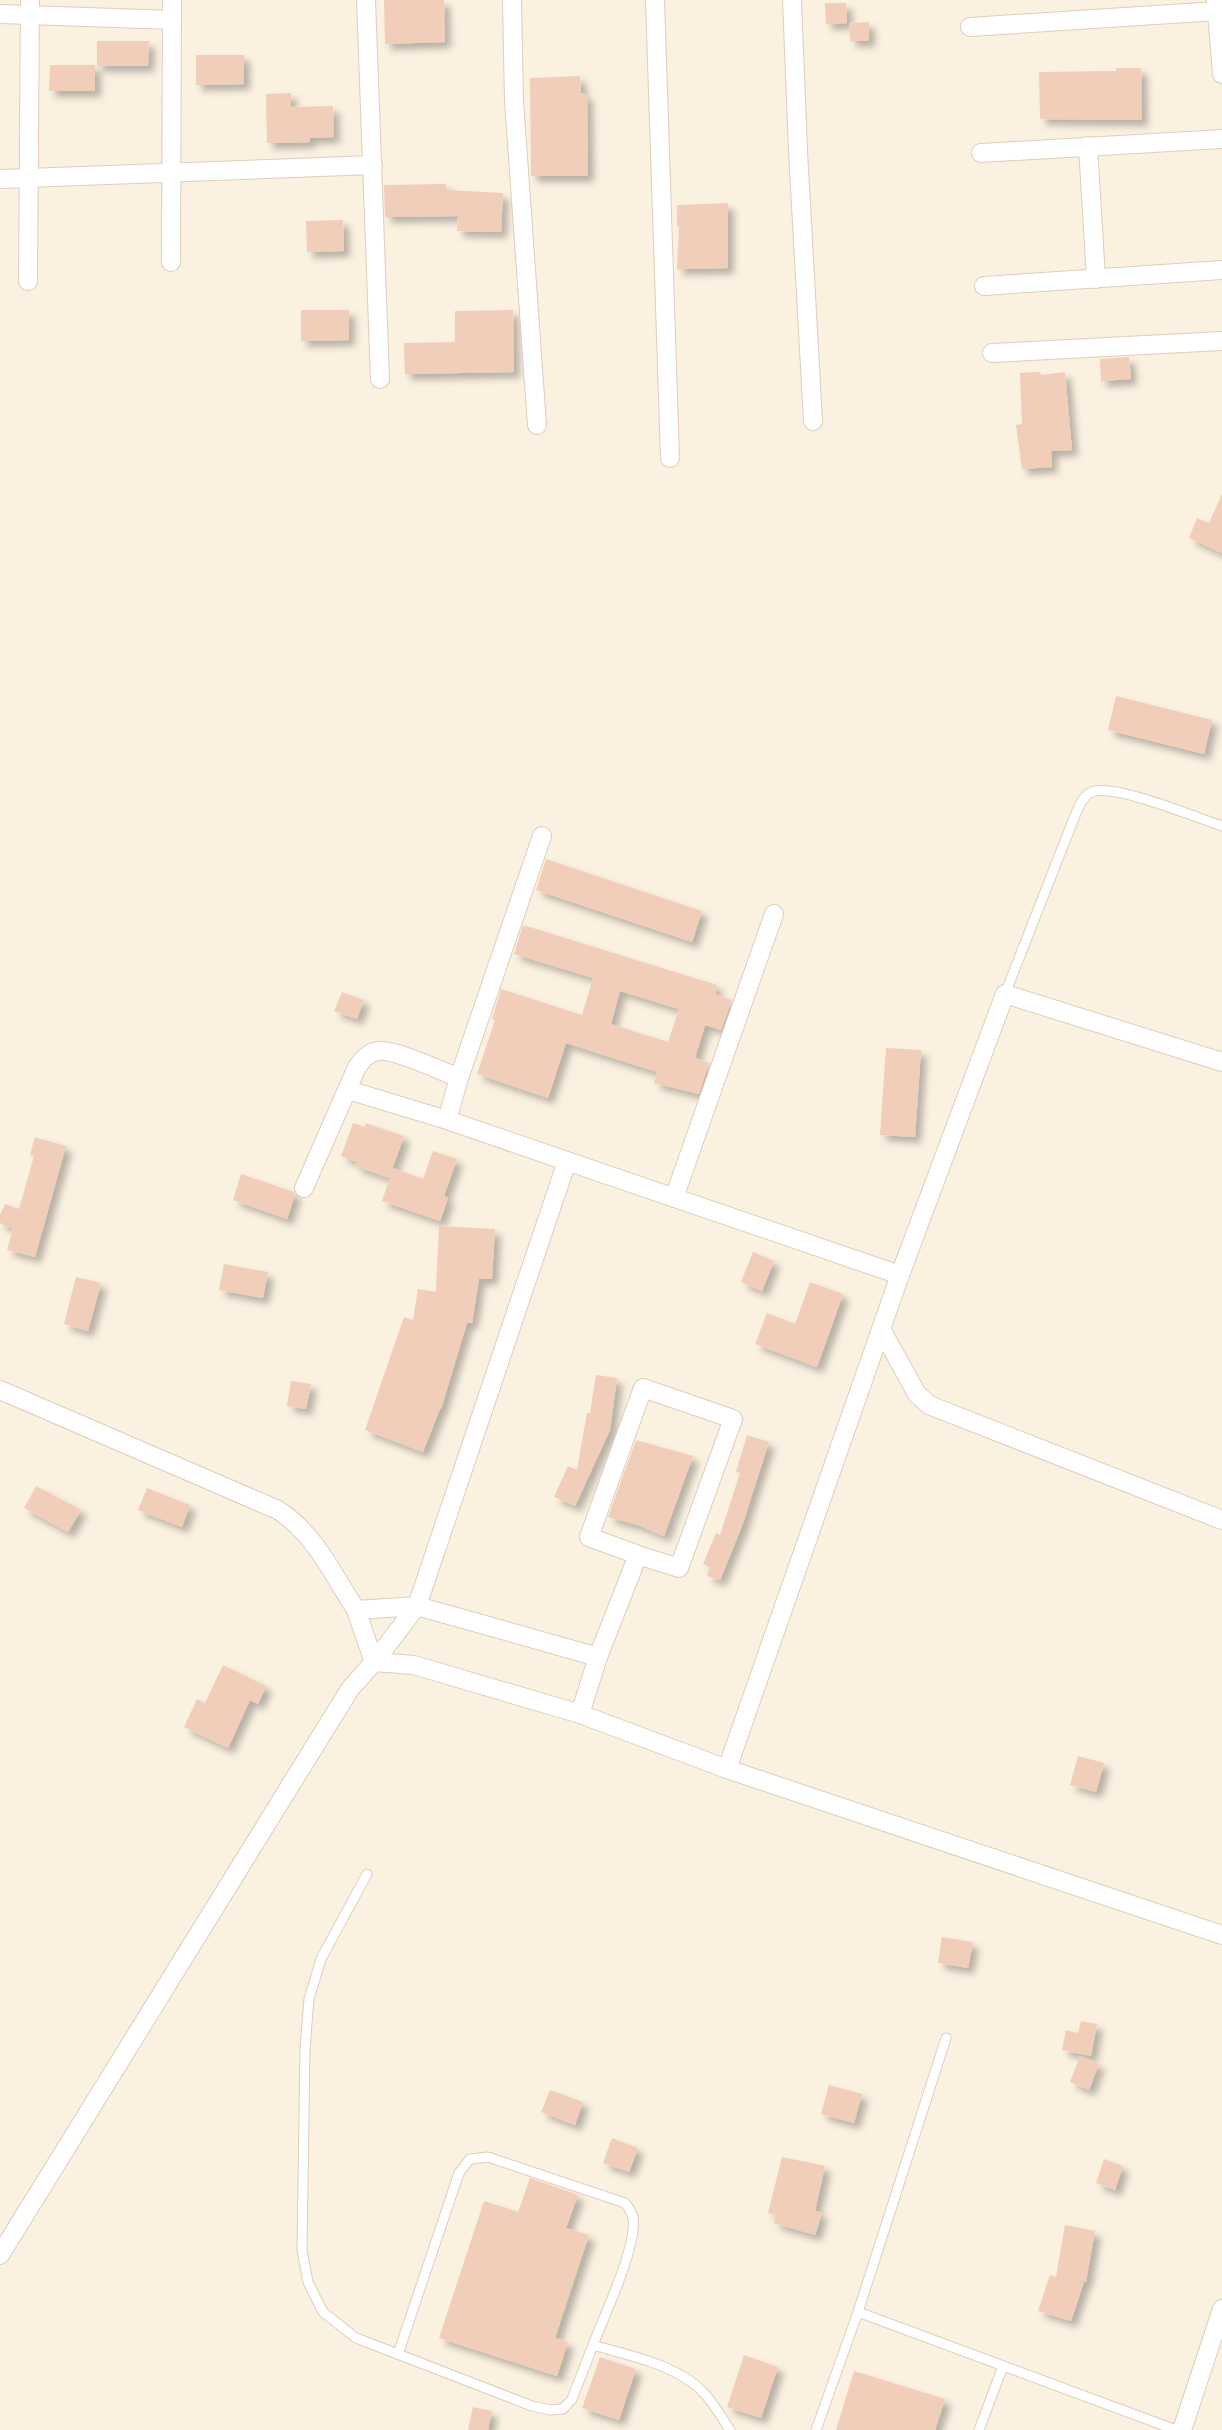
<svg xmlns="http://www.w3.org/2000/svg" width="1222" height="2430" viewBox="0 0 1222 2430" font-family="Roboto,sans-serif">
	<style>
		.building { fill: #f0ceb9; fill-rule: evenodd; filter: url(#shadow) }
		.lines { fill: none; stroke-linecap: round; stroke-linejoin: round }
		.lane-casing { stroke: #dfcdbd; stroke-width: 11 }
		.street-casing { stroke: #dfcdbd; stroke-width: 20 }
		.lane { stroke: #fff; stroke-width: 9 }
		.street { stroke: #fff; stroke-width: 18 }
	</style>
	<defs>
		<filter id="shadow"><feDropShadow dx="6" dy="6" stdDeviation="3.5" flood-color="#0004"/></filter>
	</defs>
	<rect width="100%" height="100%" fill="#fbf1e1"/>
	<path class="building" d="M384,0H444L445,42L385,44Z
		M825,3H846L847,23L826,24Z
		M869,22V41H850L849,23Z
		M97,41H149L148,66H97Z
		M196,55H244V84L196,85Z
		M50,65H95V91H49Z
		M1116,68H1141L1142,120L1040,119L1039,72L1116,71Z
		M580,76L581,93L587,95L588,176H531L530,78Z
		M291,93V107L333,106L334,137L309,138L310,142L267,143L266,94Z
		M446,184V190L503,193L501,232L457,231L458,216L385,217L384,185Z
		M728,203V268L677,269L679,226H677V205Z
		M343,220L344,251L307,252L306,221Z
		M301,310H349V340L301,341Z
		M513,310L514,372L405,374L404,343L455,342V311Z
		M1129,357L1131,379L1101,381L1100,359Z
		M1040,372L1041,375L1065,372L1072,450L1051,451L1052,467L1022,469L1016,425L1022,424L1020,373Z
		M1222,494V553L1189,538L1197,518L1209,523Z
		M1116,696L1212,720L1204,754L1108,730Z
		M546,859L702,911L692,942L536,890Z
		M523,925L717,985L715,994L732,1000L721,1030L705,1025L695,1058L709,1063L699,1094L654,1083L657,1072L566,1043L548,1098L477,1074L495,1020L492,1019L501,989L582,1015L593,978L514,954ZM620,991L679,1009L668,1042L611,1024Z
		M342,992L364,1000L357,1019L334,1011Z
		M886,1048L921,1050L915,1137L880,1135Z
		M353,1123L365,1127L366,1123L404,1136L389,1178L355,1166L357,1162L341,1156Z
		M35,1137L66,1146L35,1257L7,1250L13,1229L0,1223V1215L5,1204L19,1209L34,1156L30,1155Z
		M433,1151L457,1159L444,1196L448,1198L440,1221L382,1201L393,1168L423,1179Z
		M241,1174L294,1192L295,1195L287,1219L233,1200Z
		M439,1226L495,1229L492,1279H479L472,1323H467L441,1409H440L423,1452L365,1430L404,1317L413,1320L418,1289L436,1292Z
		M753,1252L774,1261L762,1291L741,1282Z
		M224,1264L268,1272L263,1298L219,1290Z
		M76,1277L101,1283L88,1331L64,1324Z
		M810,1282L843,1294L817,1367L755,1344L767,1313L795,1324Z
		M596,1375L617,1378L610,1430L575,1506L554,1497L568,1466L577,1470L587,1413H590Z
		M291,1381L311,1384L306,1409L287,1406Z
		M747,1435L769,1442L742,1526L720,1580L707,1576L710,1567L703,1564L716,1533L720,1535L740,1473L736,1472Z
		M636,1440L693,1456L664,1536L638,1525L608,1517Z
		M36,1486L81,1510L68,1532L24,1508Z
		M147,1488L190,1505L182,1527L138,1510Z
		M223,1665L266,1686L258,1704L250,1700L228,1748L184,1727L197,1699L205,1703Z
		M1078,1756L1104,1763L1096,1792L1070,1785Z
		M942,1937L973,1942L968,1968L938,1963Z
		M1081,2021L1097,2024L1091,2056L1062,2050L1066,2030L1078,2033Z
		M1080,2056L1099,2064L1089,2090L1070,2082Z
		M829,2085L862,2094L854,2123L821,2114Z
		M550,2090L583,2102L575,2125L541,2112Z
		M612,2138L638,2148L629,2172L603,2163Z
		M782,2157L825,2166L815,2211L822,2213L815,2235L774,2223L776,2215L768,2213Z
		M1104,2159L1123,2166L1115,2190L1096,2183Z
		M530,2178L578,2195L566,2228L589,2235L555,2338L568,2342L557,2376L439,2338L484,2201L518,2212Z
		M1065,2225L1095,2231L1086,2282H1084L1071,2321L1038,2311L1050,2275L1056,2277Z
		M744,2355L778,2367L761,2418L727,2407Z
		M600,2357L636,2369L619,2420L582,2408Z
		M854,2371L945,2399L935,2430H836Z
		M473,2407L492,2411L488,2430H468Z"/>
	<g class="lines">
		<g class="lane-casing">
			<path id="lane" d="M1005,994L1074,818C1078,809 1082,796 1092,792C1114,783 1197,818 1222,826
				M367,1874L321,1959L309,1999L305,2048L302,2250L308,2282L323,2312L356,2338L532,2406L550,2410L563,2409L572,2399L593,2345C629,2356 677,2364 704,2393C714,2404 722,2418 730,2430
				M858,2312L1176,2430
				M398,2354L459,2173L470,2159L488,2157L625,2203C628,2207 632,2212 633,2217C638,2245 604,2316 593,2345
				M816,2430L858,2312L946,2038
				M979,2430L1003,2366"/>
		</g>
		<g class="street-casing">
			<path id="street" d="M366,0L380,379
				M512,0L514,101L537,425
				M655,0L670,458
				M792,0L798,151L813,421
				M1216,1L1222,74
				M0,14L172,20
				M970,27L1217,11
				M1088,146L1096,279
				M981,153L1222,139
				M0,179L373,165
				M171,262L172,0
				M28,281L30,0
				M984,286L1222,270
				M992,353L1222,341
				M348,1090L447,1120L900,1275
				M447,1120L459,1078L542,836
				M304,1188L357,1067C363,1059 369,1052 379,1051C395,1049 441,1071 459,1078
				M674,1198L774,914
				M881,1329L917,1394L929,1405L1222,1520
				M0,1390L278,1510C314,1533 333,1574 356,1610
				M374,1662L356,1610L417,1606L598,1657L638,1555L679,1568L733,1419L643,1388L589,1537L638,1555
				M374,1662L417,1606L567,1161
				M580,1714L598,1657
				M727,1769L900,1275L1005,994L1222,1062
				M0,2255L350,1689L374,1662L414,1665L580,1714L727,1769L1222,1935
				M1182,2430L1222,2309"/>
		</g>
		<use href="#lane" class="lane"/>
		<use href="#street" class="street"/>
	</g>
</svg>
